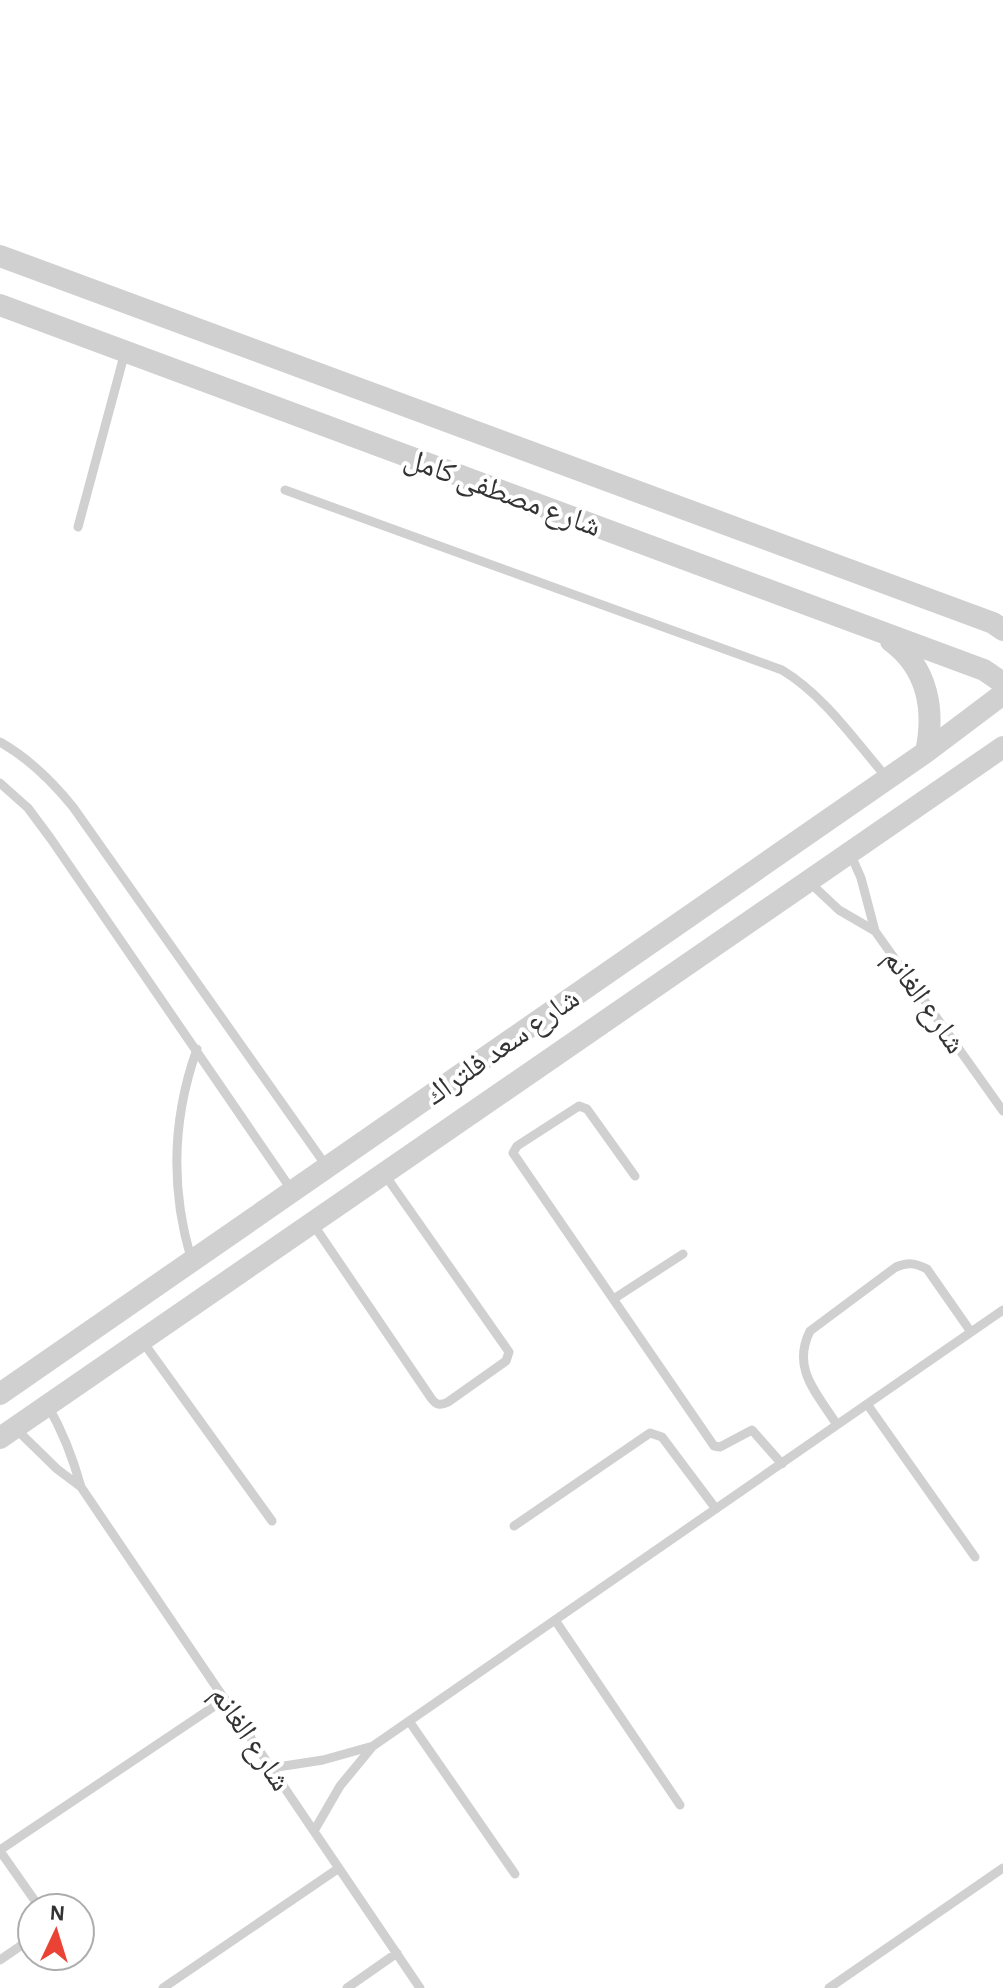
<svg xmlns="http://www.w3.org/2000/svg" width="1003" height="1988" viewBox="0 0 1003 1988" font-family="'Alegreya Sans','Noto Naskh Arabic',sans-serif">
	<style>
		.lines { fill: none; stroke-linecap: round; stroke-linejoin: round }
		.service { stroke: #d0d0d0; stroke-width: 9 }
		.tertiary { stroke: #d0d0d0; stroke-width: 22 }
		.labels { text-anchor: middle; stroke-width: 8; stroke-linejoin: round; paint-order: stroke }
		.street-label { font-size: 30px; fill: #333; stroke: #fff }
	</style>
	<rect width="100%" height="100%" fill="#fff"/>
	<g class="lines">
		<path class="service" d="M285,490L782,670C825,696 855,741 888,779
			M78,527L125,352
			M0,742C30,759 52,781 73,807L327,1167
			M0,783L28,808L51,839L293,1192
			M850,853L861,878L875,931L1003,1111
			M808,881L839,910L875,931
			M635,1176L587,1109L579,1106L517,1146L513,1153L714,1446L720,1447L752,1430L782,1464
			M313,1224L431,1398C436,1405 440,1406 448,1402L506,1361L509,1352L385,1175
			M191,1258C170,1187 172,1119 197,1049
			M615,1298L683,1254
			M143,1342L272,1521
			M867,1404L975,1557
			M48,1406C63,1432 73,1458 81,1487
			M837,1425C817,1393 791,1369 810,1331L896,1267C908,1262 915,1263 927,1269L971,1332
			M15,1428L57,1469L81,1487L420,1988
			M514,1526L650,1433L662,1437L716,1509
			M555,1620L680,1805
			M409,1721L515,1874
			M271,1768L323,1760L373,1746
			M314,1831L340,1786L373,1746L1003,1310
			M0,1850L225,1699
			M0,1851L40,1908
			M0,1960L32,1938
			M163,1988L339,1868
			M347,1988L397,1953
			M829,1988L1003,1868"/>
		<path class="tertiary" d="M0,256L993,623L1003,630
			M0,305L984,670L1003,683
			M891,641C928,668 935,710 926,752
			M0,1394L926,752L1003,694
			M0,1438L1003,747"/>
	</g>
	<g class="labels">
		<g class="street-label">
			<text transform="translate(503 492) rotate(20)" y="10">شارع مصطفى كامل</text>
			<text transform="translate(925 1001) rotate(55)" y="10">شارع الغانم</text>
			<text transform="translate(502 1046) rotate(-35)" y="10">شارع سعد فلتراك</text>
			<text transform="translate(251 1738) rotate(56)" y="10">شارع الغانم</text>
		</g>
	</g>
	<g transform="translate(56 1932) rotate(4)"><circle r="38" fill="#ffffff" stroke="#adadad" stroke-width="2"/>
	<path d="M0-6L14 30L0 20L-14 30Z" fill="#ea4234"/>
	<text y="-12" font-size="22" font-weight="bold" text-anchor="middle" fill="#333333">N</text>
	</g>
</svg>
